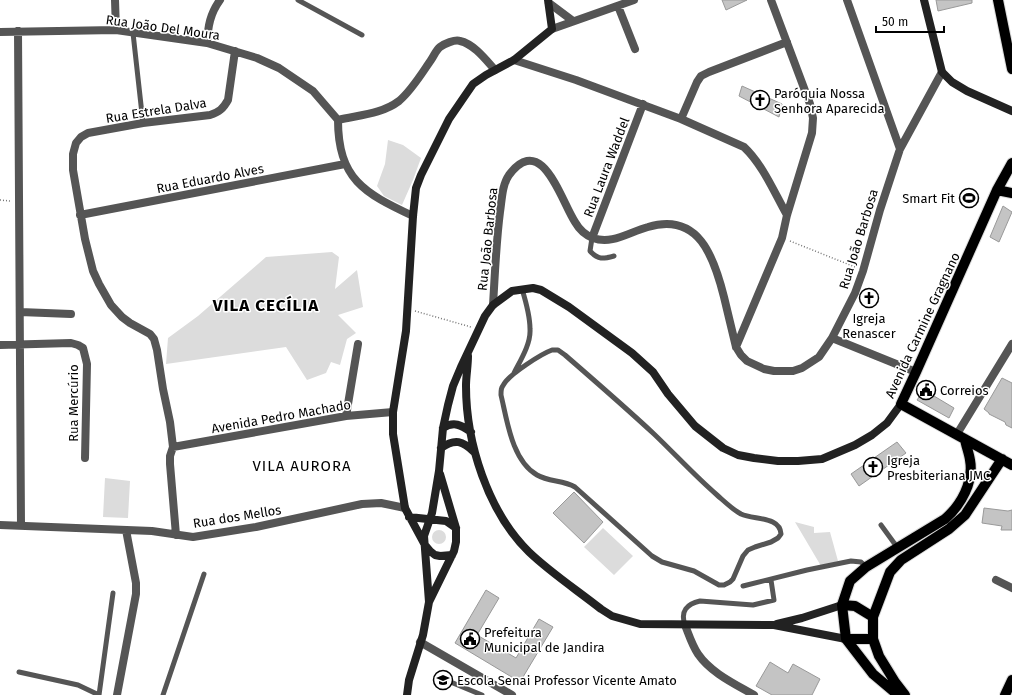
<svg xmlns="http://www.w3.org/2000/svg" width="1012" height="695" viewBox="0 0 1012 695" font-family="'Fira Sans',sans-serif">
	<style>
		.green { fill: #dcdcdc }
		.building { fill: #c4c4c4; stroke: #999 }
		.lines { fill: none; stroke-linecap: round; stroke-linejoin: round }
		.primary-casing { stroke: #dbdbdb; stroke-width: 12 }
		.path { stroke: #777; stroke-width: 1.5; stroke-dasharray: 1 2; stroke-linecap: butt }
		.lane { stroke: #555; stroke-width: 5 }
		.street { stroke: #555; stroke-width: 8 }
		.secondary { stroke: #222; stroke-width: 8 }
		.primary { stroke: #000; stroke-width: 10 }
		.labels { text-anchor: middle; stroke-width: 3; stroke-linejoin: round; paint-order: stroke }
		.street-label { font-size: 13px; fill: #000; stroke: #fff }
		.poi-label { font-size: 13px; fill: #000; stroke: #fff; text-anchor: start }
		.quarter-label { font-size: 15px; letter-spacing: 1px; fill: #000; stroke: #fff }
		.district-label { font-size: 17px; font-weight: bold; letter-spacing: 1px; fill: #000; stroke: #fff }
	</style>
	<rect width="100%" height="100%" fill="#fff"/>
	<path class="green" d="M388,140L403,145L421,158L413,180L402,205L384,196L377,186L385,164Z
		M332,252L339,257L335,289L357,270L363,307L338,315L356,333L347,339L340,365L331,362L326,373L307,380L286,347L166,364L168,338L198,316L266,257Z
		M105,478L130,481L128,518L103,517Z
		M795,522L814,527V533L830,532L838,561L821,566Z
		M603,528L633,556L614,575L584,547Z
		M432 537a7 7 0 1 1 14 0a7 7 0 1 1-14 0Z"/>
	<path class="building" d="M722,0H747L726,10Z
		M936,0H972V3L938,11Z
		M742,86L782,104L779,117L739,96Z
		M1003,206L1012,212L999,242L990,237Z
		M1002,378L1012,383V428L1006,425L1005,422L989,414V413L984,409Z
		M924,390L954,408L949,418L917,400Z
		M897,442L906,453L859,486L851,474Z
		M574,492L603,522L584,543L553,513Z
		M984,508L1008,511L1012,510V530H1001L1002,526L982,523Z
		M486,590L499,598L477,635L516,658L539,619L553,627L520,682L455,643Z
		M770,662L788,673L793,664L820,679L812,695H772L756,686Z"/>
	<g class="lines">
		<g class="primary-casing">
			<path id="primary" d="M998,0L1012,69
				M1012,163L997,190L916,372L901,404L1012,465
				M997,190L1012,193
				M842,605L855,606L873,617
				M846,639H873
				M898,695L873,674L846,639L842,605L850,581L866,567L945,519C961,505 974,482 970,460C969,453 966,446 965,439
				M905,695L895,682L879,656L873,639V617L890,572L901,560L949,529L965,515L1002,459
				M1005,695L1012,680"/>
		</g>
		<path class="path" d="M0,200L10,201
			M790,241L855,267
			M415,311L471,327"/>
		<path class="lane" d="M298,0L362,35
			M133,33L143,123
			M592,238L590,251C598,260 603,259 614,256
			M552,350H558L565,355C595,381 625,407 654,434C675,454 695,476 717,495C725,502 732,509 741,514C754,520 780,516 781,534L778,538L771,542L755,547L748,550L743,556L733,579L730,582L724,585H719L694,571L662,562L652,556L575,487C563,480 549,482 537,475C512,461 507,420 501,395C501,390 501,388 504,384C510,374 541,354 552,350Z
			M514,373C520,361 531,344 530,329C530,316 526,302 522,289
			M881,525L897,547
			M743,586L807,570L851,561L861,562L866,567
			M685,625C680,611 687,604 700,601L753,605L774,600L771,580
			M19,672L78,685L99,695L113,593
			M453,683L482,695
			M163,695L204,574"/>
		<path class="street" d="M115,0L116,30
			M847,0L900,149
			M549,3L573,21
			M618,6L635,49
			M552,29L634,0
			M18,31L21,525
			M0,32L116,30L207,43L257,58L279,68L313,91L338,120
			M207,43C208,26 210,14 220,0
			M514,60L576,80L681,119L744,147C763,165 774,192 787,215
			M681,119L697,82L701,76L709,72L787,42
			M338,120C359,115 382,114 399,101C412,90 422,73 431,60C434,56 436,50 440,47C444,44 455,39 460,41C474,44 486,60 495,70
			M338,120C338,179 364,193 413,216
			M80,215L345,164
			M592,238L643,104
			M493,305C495,274 496,243 500,212C502,199 502,185 509,175C542,131 561,201 575,222C579,229 585,235 593,238C612,245 629,232 648,227C699,212 714,257 724,297C728,314 732,330 736,347L741,355L747,361L764,369L774,371H793L802,368L819,357L832,338L855,293L863,271L880,210L900,149L942,72
			M20,312L71,314
			M832,338L916,372
			M0,345L71,343L78,345L83,348L87,364L85,458
			M736,347L782,238L787,215L812,133L813,118L810,104L771,0
			M346,416L358,344
			M957,434L1012,344
			M173,447L346,416L393,412
			M0,525L152,531L193,537L256,527L362,504L381,503L405,508
			M176,535L170,464V456L173,447L170,422L163,389L157,350L154,339L150,334L130,323L122,317L111,305L99,284L93,271L85,239L73,170V154L76,143L81,137L88,133L143,123L210,115C219,112 223,109 228,100L235,51
			M996,580L1012,588
			M685,625C689,635 692,645 698,654C711,673 735,684 754,695
			M420,642L512,695
			M117,695L136,594V583L126,530"/>
		<path class="secondary" d="M924,0L942,72L952,82L967,91L1012,111
			M468,356C468,366 466,376 466,386C466,443 488,512 529,552C551,573 577,590 601,609L612,616L640,624L774,625L846,639
			M443,428C454,421 461,425 471,432
			M441,448C455,438 463,441 474,452
			M409,517L446,521L456,528
			M452,555L440,556L435,555L430,551L425,545L405,508L393,434V412L406,331L413,216L416,188L421,175L449,119L473,84L486,75L514,60L552,29L548,0
			M429,602L454,551L456,542V528L440,474
			M777,624L802,618L842,605
			M407,695L409,680L423,635L429,602L424,536L432,513L439,471L443,428L448,405L453,386L461,367L485,316L493,305L512,291L533,288L541,290L569,307L632,353L653,372L668,394L695,426L723,448L738,455L754,458L778,461H798L822,459L855,445L872,435L887,423L901,404"/>
		<use href="#primary" class="primary"/>
	</g>
	<defs>
		<g id="church-ring" transform="scale(1)"><circle r="9.5" fill="#fff" stroke="#000" stroke-width="1.5"/><path d="M-1.2-6h2.4v3.5h3.3v2.4h-3.3V6h-2.4V-.1h-3.3v-2.4h3.3Z" fill="#000"/></g>
		<g id="stadium-ring" transform="scale(1)"><circle r="9.5" fill="#fff" stroke="#000" stroke-width="1.5"/><path d="M0-5a6.5 5 0 1 0 0 10a6.5 5 0 1 0 0-10ZM-3.5-1.8h7v3.6h-7Z" fill="#000"/></g>
		<g id="civic-ring" transform="scale(1)"><circle r="9.5" fill="#fff" stroke="#000" stroke-width="1.5"/><path d="M-.6-6.5H3V-4.5H.6V-3L4-1V1h2V6H-6V1h2V-1L-.6-3ZM-1.2 2.5V6h2.4V2.5Z" fill="#000"/></g>
		<g id="university-ring" transform="scale(1)"><circle r="9.5" fill="#fff" stroke="#000" stroke-width="1.5"/><path d="M0-5L7-2L0 1L-7-2ZM-4 1L0 2.5L4 1V4Q0 6-4 4Z" fill="#000"/></g>
	</defs>
	<g fill-rule="evenodd">
		<use href="#church-ring" x="760" y="100"/>
		<use href="#stadium-ring" x="969" y="198"/>
		<use href="#church-ring" x="869" y="298"/>
		<use href="#civic-ring" x="926" y="390"/>
		<use href="#church-ring" x="873" y="467"/>
		<use href="#civic-ring" x="470" y="639"/>
		<use href="#university-ring" x="443" y="680"/>
	</g>
	<g class="labels">
		<g class="street-label">
			<text transform="translate(163 27) rotate(8)" y="5">Rua João Del Moura</text>
			<text transform="translate(156 110) rotate(-9)" y="5">Rua Estrela Dalva</text>
			<text transform="translate(606 167) rotate(-69)" y="5">Rua Laura Waddel</text>
			<text transform="translate(210 178) rotate(-11)" y="5">Rua Eduardo Alves</text>
			<text transform="translate(487 239) rotate(-84)" y="5">Rua João Barbosa</text>
			<text transform="translate(858 239) rotate(-73)" y="5">Rua João Barbosa</text>
			<text transform="translate(922 325) rotate(-65)" y="5">Avenida Carmine Gragnano</text>
			<text transform="translate(73 403) rotate(-90)" y="5">Rua Mercúrio</text>
			<text transform="translate(281 416) rotate(-10)" y="5">Avenida Pedro Machado</text>
			<text transform="translate(237 516) rotate(-9)" y="5">Rua dos Mellos</text>
		</g>
		<g class="poi-label">
			<text x="774" y="98">Paróquia Nossa<tspan x="774" dy="15">Senhora Aparecida</tspan></text>
			<text x="955" y="203" text-anchor="end">Smart Fit</text>
			<text x="869" y="323" text-anchor="middle">Igreja<tspan x="869" dy="15">Renascer</tspan></text>
			<text x="940" y="395">Correios</text>
			<text x="887" y="465">Igreja<tspan x="887" dy="15">Presbiteriana JMC</tspan></text>
			<text x="484" y="637">Prefeitura<tspan x="484" dy="15">Municipal de Jandira</tspan></text>
			<text x="457" y="685">Escola Senai Professor Vicente Amato</text>
		</g>
		<g class="quarter-label">
			<text x="302" y="471">VILA AURORA</text>
		</g>
		<g class="district-label">
			<text x="266" y="311">VILA CECÍLIA</text>
		</g>
	</g>
	<path d="M876 26v6h68v-6" fill="none" stroke="#000000" stroke-width="2"/>
	<text x="882" y="26" font-size="12" fill="#000000" stroke="#ffffff" stroke-width="3" paint-order="stroke">50 m</text>
</svg>
